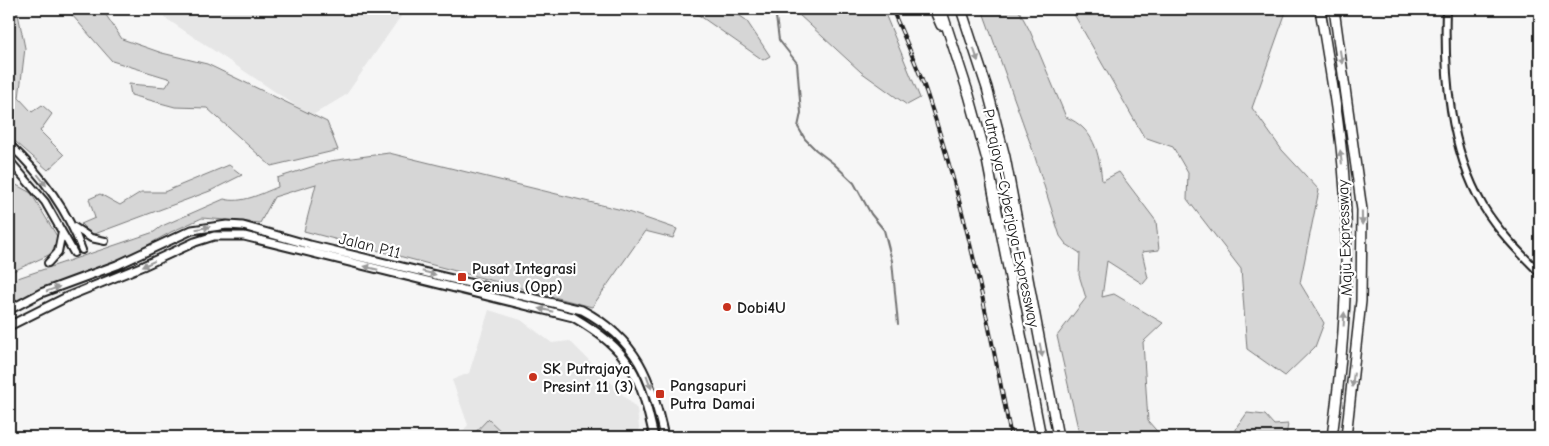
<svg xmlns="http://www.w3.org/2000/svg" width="1549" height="446" viewBox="0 0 1549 446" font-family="'Comic Neue',sans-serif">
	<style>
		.built { fill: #e6e6e6 }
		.green { fill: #d6d6d6; stroke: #797979 }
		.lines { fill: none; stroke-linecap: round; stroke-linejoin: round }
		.stream { stroke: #727272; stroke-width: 2 }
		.tertiary-casing { stroke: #1c1c1c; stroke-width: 10 }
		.secondary-casing { stroke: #1c1c1c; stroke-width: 11 }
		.trunk-casing { stroke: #1c1c1c; stroke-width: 12 }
		.motorway-casing { stroke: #1c1c1c; stroke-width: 12 }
		.tertiary { stroke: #fff; stroke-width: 6 }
		.secondary { stroke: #fff; stroke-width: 7 }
		.trunk { stroke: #fff; stroke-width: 9 }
		.motorway { stroke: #fff; stroke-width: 9 }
		.rail-casing { stroke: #1c1c1c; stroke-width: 4 }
		.rail { stroke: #fff; stroke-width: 2; stroke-dasharray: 5.5; stroke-linecap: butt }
		.oneway { fill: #999 }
		.poi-dot { fill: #c8321e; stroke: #fff; stroke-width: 2 }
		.labels { text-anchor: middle; stroke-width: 4.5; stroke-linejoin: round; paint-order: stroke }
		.street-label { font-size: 16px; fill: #1c1c1c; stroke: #fff }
		.poi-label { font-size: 16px; font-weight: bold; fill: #1c1c1c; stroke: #fff; text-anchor: start }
	</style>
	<rect width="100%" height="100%" fill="#f6f6f6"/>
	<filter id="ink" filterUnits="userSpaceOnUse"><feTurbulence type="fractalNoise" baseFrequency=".02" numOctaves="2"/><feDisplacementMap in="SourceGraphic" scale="10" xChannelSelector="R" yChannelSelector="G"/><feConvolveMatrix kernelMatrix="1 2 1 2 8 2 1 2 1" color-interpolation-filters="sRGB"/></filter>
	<g filter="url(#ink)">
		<path class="built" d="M152,9H406L346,95L311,116Z
			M489,310L521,320L552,343L570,341L637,409L640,437H458L468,425L452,380L469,373Z"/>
		<path class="green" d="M9,9H17L25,48L19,98L32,112L42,105L52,114L40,131L64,155L48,170L9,136Z
			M58,9H102L122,39L162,53L207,64L327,122L338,150L271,166L207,108L175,107L131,95L129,84L166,87L171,79L112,61L72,15Z
			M690,9H730L746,20L770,56L763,60Z
			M796,9H883L920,98L907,105L861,72L798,14Z
			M982,9H1018L1030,31L1066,117C1094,129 1099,152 1102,181L1119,172L1156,221L1159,250L1142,252L1148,278L1143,284L1107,261L1102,297L1114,294L1163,323L1143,342L1148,421L1162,437H1080L1057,336L1086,298L1079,275L1080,253L1066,244L1060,236L1033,151Z
			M1071,9H1287L1252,108L1282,150L1319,190L1300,283L1324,323L1315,347L1285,376L1247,349L1241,269L1187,199L1188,173L1173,147L1144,137Z
			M389,153L622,210L677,229L673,238L645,231L592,307L304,231L316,184L274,197L260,223L202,218L171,232L126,257L19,301L9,307V281L154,232L162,226L224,199C242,204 260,194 278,187L277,178L330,161Z
			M229,165L242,175L210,191L92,235L81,224L95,218L89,199L100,194L120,205L141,192H164Z
			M9,181L31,193L58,238L51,254L9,273Z
			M1247,413L1265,415L1274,425L1288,424L1286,437H1236V429Z
			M488,419L507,437H471Z"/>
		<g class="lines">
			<path class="stream" d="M775,9L779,40L797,63L801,113L798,127L805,139L816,150L833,163L854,183L871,214L884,230L892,261L898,324"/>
			<g class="tertiary-casing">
				<path id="tertiary" d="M1446,9C1444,75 1449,147 1483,206C1498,231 1520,253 1540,273
					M9,144C41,174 67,209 82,250
					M9,160L45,202L74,253
					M74,227L91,238L105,241
					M48,263L58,252L62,232"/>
			</g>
			<g class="secondary-casing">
				<path id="secondary" d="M9,310L41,293L117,265L192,230L227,225L243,226L310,245L582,310C637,339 652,380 664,437
					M9,326L69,296L143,266L195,242L214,236H244L573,317C631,351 640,374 654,437"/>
			</g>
			<g class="trunk-casing">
				<path id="trunk" d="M934,9L941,25
					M941,9L969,95L987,160L1041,437
					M961,9L987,88L1005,157L1058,437"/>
			</g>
			<g class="motorway-casing">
				<path id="motorway" d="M1320,9C1331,75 1344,146 1346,213C1348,288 1342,363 1332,437
					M1334,9L1362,210L1361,301L1346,437"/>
			</g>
			<use href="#tertiary" class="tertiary"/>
			<use href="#secondary" class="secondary"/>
			<use href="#trunk" class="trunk"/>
			<use href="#motorway" class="motorway"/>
			<g class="rail-casing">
				<path id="rail" d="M892,9C905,39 919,69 929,100C966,210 989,324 1011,437"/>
			</g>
			<use href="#rail" class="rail"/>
		</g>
		<defs><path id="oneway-solid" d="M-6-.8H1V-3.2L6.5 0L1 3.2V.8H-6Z" transform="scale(1.25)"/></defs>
		<g class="oneway">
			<use href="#oneway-solid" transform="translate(976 55) rotate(71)"/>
			<use href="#oneway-solid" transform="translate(1341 57) rotate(81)"/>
			<use href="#oneway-solid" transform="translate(1341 157) rotate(-97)"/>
			<use href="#oneway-solid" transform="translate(42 180) rotate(52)"/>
			<use href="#oneway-solid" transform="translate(1362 218) rotate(89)"/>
			<use href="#oneway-solid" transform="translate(203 228) rotate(-10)"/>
			<use href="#oneway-solid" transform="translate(148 264) rotate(155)"/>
			<use href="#oneway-solid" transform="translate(371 268) rotate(-166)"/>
			<use href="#oneway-solid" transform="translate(429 273) rotate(14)"/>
			<use href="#oneway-solid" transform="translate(53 289) rotate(-20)"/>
			<use href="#oneway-solid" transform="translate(546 310) rotate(-166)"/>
			<use href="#oneway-solid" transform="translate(1344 319) rotate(-87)"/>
			<use href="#oneway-solid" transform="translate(1041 350) rotate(79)"/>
			<use href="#oneway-solid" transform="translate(1353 380) rotate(97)"/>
			<use href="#oneway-solid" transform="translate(649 382) rotate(70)"/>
		</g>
	</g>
	<g class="poi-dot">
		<rect x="457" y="272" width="10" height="10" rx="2.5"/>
		<circle cx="727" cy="307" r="5"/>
		<circle cx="533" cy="377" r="5"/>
		<rect x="655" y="389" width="10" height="10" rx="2.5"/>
	</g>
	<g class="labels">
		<g class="street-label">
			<text transform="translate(1012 218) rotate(78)" y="6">Putrajaya–Cyberjaya Expressway</text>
			<text transform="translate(1344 238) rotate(-92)" y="6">Maju Expressway</text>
			<text transform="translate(370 245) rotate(14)" y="6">Jalan P11</text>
		</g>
		<g class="poi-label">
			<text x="472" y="274">Pusat Integrasi<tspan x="472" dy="18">Genius (Opp)</tspan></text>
			<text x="737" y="313">Dobi4U</text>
			<text x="543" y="374">SK Putrajaya<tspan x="543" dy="18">Presint 11 (3)</tspan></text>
			<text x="670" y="391">Pangsapuri<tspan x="670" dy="18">Putra Damai</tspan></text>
		</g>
	</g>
	<rect width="1549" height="446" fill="none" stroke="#fff" stroke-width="30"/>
	<rect x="15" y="15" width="1519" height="416" fill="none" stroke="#1c1c1c" stroke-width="2" filter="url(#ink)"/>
</svg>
